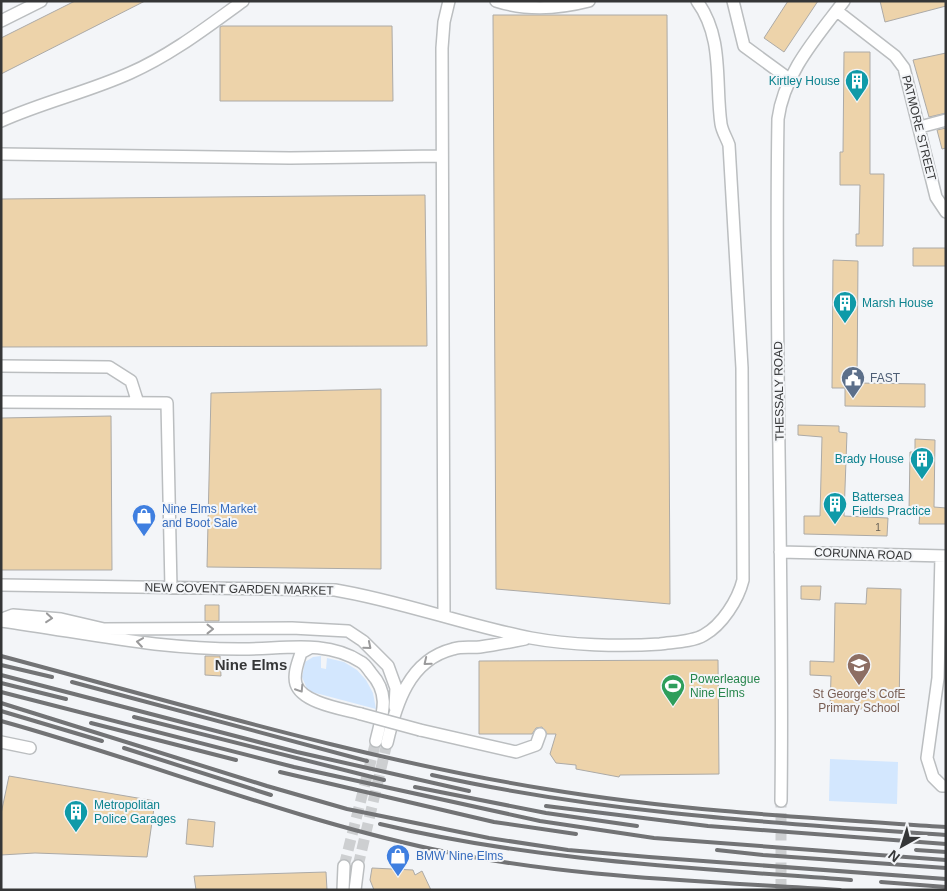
<svg xmlns="http://www.w3.org/2000/svg" width="947" height="891" viewBox="0 0 947 891" font-family="Helvetica,sans-serif">
	<style>
		.green { fill: #d3e7fe }
		.building { fill: #edd3aa; stroke: #acaaa7 }
		.lines { fill: none; stroke-linecap: round; stroke-linejoin: round }
		.minor-tunnel { stroke: #cdcfd1; stroke-width: 11; stroke-dasharray: 11 5.5; stroke-linecap: butt }
		.minor-casing { stroke: #bbbec0; stroke-width: 14 }
		.minor { stroke: #fff; stroke-width: 11 }
		.rail { stroke: #727375; stroke-width: 4 }
		.minor-bridge-casing { stroke: #bbbec0; stroke-width: 14; stroke-linecap: butt }
		.minor-bridge { stroke: #fff; stroke-width: 11 }
		.oneway { stroke: #9a9a9b }
		.labels { text-anchor: middle; stroke-width: 4; stroke-linejoin: round; paint-order: stroke }
		.number-label { font-size: 10px; fill: #635d54 }
		.culture-label { font-size: 12px; fill: #0d838f; stroke: #f3f5f8; text-anchor: start }
		.street-label { font-size: 12px; fill: #353637; stroke: #f3f5f8 }
		.service-label { font-size: 12px; fill: #4e5e75; stroke: #f3f5f8; text-anchor: start }
		.shop-label { font-size: 12px; fill: #366cbe; stroke: #f3f5f8; text-anchor: start }
		.leisure-label { font-size: 12px; fill: #27864d; stroke: #f3f5f8; text-anchor: start }
		.education-label { font-size: 12px; fill: #785e54; stroke: #f3f5f8 }
		.quarter-label { font-size: 15px; font-weight: bold; fill: #353637; stroke: #f3f5f8 }
	</style>
	<rect width="100%" height="100%" fill="#f3f5f8"/>
	<path class="green" d="M321,656V668L326,669L327,658L344,662L357,670L366,680L373,693L376,709L308,691L302,677L305,662L313,657Z
		M830,759L898,762L897,804L829,801Z"/>
	<path class="building" d="M75,1H145L1,74V38Z
		M788,1H818L784,52L764,38Z
		M880,1H946V6L885,22Z
		M493,15H667L670,604L496,589Z
		M222,26H392L393,101H220V27Z
		M844,52H870V174H884L883,246H856V234H859L860,185H840V152H843Z
		M946,53V113L929,117L913,60Z
		M946,128V148L942,149L937,130Z
		M425,195L427,346L1,347V199Z
		M913,248H946V266H913Z
		M833,260L858,261L857,383L925,384V407L845,406V388H832Z
		M381,389V569L207,567L211,393Z
		M111,416L112,570H1V418Z
		M798,425L839,426V432L847,433L844,516L888,518L887,536L804,534V516H820L822,437L798,435Z
		M915,439L935,440L934,507L946,508V524H919L920,512H909L910,452H915Z
		M801,586H821L820,600L801,599Z
		M867,588L901,589L899,710L830,708L831,676L810,675V661L834,662L835,603L866,604Z
		M205,605H219V621H205Z
		M205,656H220L221,676L205,675Z
		M718,660L719,774L620,775L619,777L576,769V765L556,763L550,754L556,734H547L542,727L536,728L532,734H479V661Z
		M9,776L155,801L147,857L35,853L1,855V814Z
		M188,819L215,822L213,847L186,844Z
		M372,868L413,870L415,875L422,871L431,890H374L370,880Z
		M326,872L327,890H196L194,876Z"/>
	<g class="lines">
		<path class="minor-tunnel" d="M344,866L376,741
			M358,866L387,743
			M781,890V801"/>
		<g class="minor-casing">
			<path id="minor" d="M496,1C527,11 558,9 589,1
				M733,1L744,46L789,79
				M837,11L895,56L904,68L936,197L946,212
				M1,21L41,1
				M1,121C43,102 88,92 130,73C171,55 207,27 243,1
				M920,127L946,120
				M1,154L290,158L441,156
				M1,366L109,367L131,381L138,403
				M1,402L167,403L171,588
				M780,552L946,556
				M941,556L938,678L927,758L933,777L942,786H946
				M1,585L335,590C401,601 464,625 531,638C569,645 620,647 660,644C674,642 692,642 704,635C722,625 738,600 743,580L742,368L729,145C727,139 722,131 721,124C715,82 724,38 697,1
				M444,616L442,48L444,22L449,1
				M5,618L13,615L61,619L104,629L292,628L348,631L363,641L388,666L396,688L395,707
				M1,621C53,628 104,638 155,644C183,647 211,649 239,649C279,650 325,638 361,662C365,664 368,669 371,673C391,695 382,715 376,741
				M310,648L301,653C298,662 293,674 296,684C302,703 343,709 361,714
				M420,730L516,752L536,745L540,734
				M1,742L30,748
				M387,743C396,704 409,660 453,649C462,646 471,648 480,647C495,645 510,642 525,639
				M781,801C784,573 774,346 778,119C784,73 817,37 844,1
				M343,890L344,866
				M355,890L358,866"/>
		</g>
		<use href="#minor" class="minor"/>
		<path class="rail" d="M1,656C182,704 361,759 546,789C678,811 812,818 946,827
			M1,665L52,677
			M1,675L297,752L469,791
			M72,682L367,761
			M1,683L66,699
			M1,692L294,767L540,821L654,838L946,860
			M1,703L267,786L347,809L489,838L568,850L649,857L946,879
			M1,711L102,741
			M134,717L384,780
			M1,721C146,761 285,817 432,849C565,878 704,881 840,890
			M91,723L236,760
			M124,748L271,795
			M280,772L494,822L576,834
			M432,775C602,813 773,823 946,835
			M415,787L546,813L637,826
			M546,806L708,826L946,844
			M380,824C535,861 693,868 851,880
			M717,850L763,855L946,868
			M916,850L946,852
			M881,882L946,887"/>
		<g class="minor-bridge-casing">
			<path id="minor-bridge" d="M361,714L420,730"/>
		</g>
		<use href="#minor-bridge" class="minor-bridge"/>
	</g>
	<defs><path id="oneway-chevron" d="M-2-3.5L2.5 0L-2 3.5" fill="none" stroke-width="1.6" stroke-linecap="round" stroke-linejoin="round" transform="scale(1.25)"/></defs>
	<g class="oneway">
		<use href="#oneway-chevron" transform="translate(49 618) rotate(5)"/>
		<use href="#oneway-chevron" transform="translate(210 629)"/>
		<use href="#oneway-chevron" transform="translate(140 642) rotate(-172)"/>
		<use href="#oneway-chevron" transform="translate(368 646) rotate(40)"/>
		<use href="#oneway-chevron" transform="translate(427 662) rotate(141)"/>
		<use href="#oneway-chevron" transform="translate(300 689) rotate(57)"/>
	</g>
	<defs>
		<g id="building-pin" transform="scale(1.25)"><path d="M0 17L-7.5 6A9.5 9.5 0 1 1 7.5 6Z" fill="#0f9aa8" stroke="#f3f5f8"/><path d="M-4-6H4V6H1V3H-1V6H-4ZM-2.5-4.3h1.7v1.8h-1.7ZM.8-4.3h1.7v1.8H.8ZM-2.5-1h1.7V.8h-1.7ZM.8-1h1.7V.8H.8Z" fill="#fff"/></g>
		<g id="civic-pin" transform="scale(1.25)"><path d="M0 17L-7.5 6A9.5 9.5 0 1 1 7.5 6Z" fill="#5c6f8a" stroke="#f3f5f8"/><path d="M-.6-6.5H3V-4.5H.6V-3L4-1V1h2V6H-6V1h2V-1L-.6-3ZM-1.2 2.5V6h2.4V2.5Z" fill="#fff"/></g>
		<g id="shop-pin" transform="scale(1.25)"><path d="M0 17L-7.5 6A9.5 9.5 0 1 1 7.5 6Z" fill="#3f7fe0" stroke="#f3f5f8"/><path d="M-5-2.5h2.3a2.7 3.5 0 0 1 5.4 0H5L5.5 6h-11ZM-1.5-2.5h3a1.5 2.3 0 0 0-3 0Z" fill="#fff"/></g>
		<g id="school-pin" transform="scale(1.25)"><path d="M0 17L-7.5 6A9.5 9.5 0 1 1 7.5 6Z" fill="#8d6e63" stroke="#f3f5f8"/><path d="M0-5L7-2L0 1L-7-2ZM-4 1L0 2.5L4 1V4Q0 6-4 4Z" fill="#fff"/></g>
		<g id="stadium-pin" transform="scale(1.25)"><path d="M0 17L-7.5 6A9.5 9.5 0 1 1 7.5 6Z" fill="#2e9e5b" stroke="#f3f5f8"/><path d="M0-5a6.5 5 0 1 0 0 10a6.5 5 0 1 0 0-10ZM-3.5-1.8h7v3.6h-7Z" fill="#fff"/></g>
	</defs>
	<g fill-rule="evenodd">
		<use href="#building-pin" x="857" y="81"/>
		<use href="#building-pin" x="845" y="303"/>
		<use href="#civic-pin" x="853" y="378"/>
		<use href="#building-pin" x="922" y="459"/>
		<use href="#building-pin" x="835" y="504"/>
		<use href="#shop-pin" x="144" y="516"/>
		<use href="#school-pin" x="859" y="665"/>
		<use href="#stadium-pin" x="673" y="686"/>
		<use href="#building-pin" x="76" y="812"/>
		<use href="#shop-pin" x="398" y="856"/>
	</g>
	<g class="labels">
		<g class="number-label">
			<text x="878" y="531">1</text>
		</g>
		<g class="culture-label">
			<text x="840" y="85" text-anchor="end">Kirtley House</text>
			<text x="862" y="307">Marsh House</text>
			<text x="904" y="463" text-anchor="end">Brady House</text>
			<text x="852" y="501">Battersea<tspan x="852" dy="14">Fields Practice</tspan></text>
			<text x="94" y="809">Metropolitan<tspan x="94" dy="14">Police Garages</tspan></text>
		</g>
		<g class="street-label">
			<text transform="translate(919 128) rotate(76)" y="4">PATMORE STREET</text>
			<text transform="translate(779 391) rotate(-91)" y="4">THESSALY ROAD</text>
			<text transform="translate(863 554) rotate(2)" y="4">CORUNNA ROAD</text>
			<text transform="translate(239 589) rotate(1)" y="4">NEW COVENT GARDEN MARKET</text>
		</g>
		<g class="service-label">
			<text x="870" y="382">FAST</text>
		</g>
		<g class="shop-label">
			<text x="162" y="513">Nine Elms Market<tspan x="162" dy="14">and Boot Sale</tspan></text>
			<text x="416" y="860">BMW Nine Elms</text>
		</g>
		<g class="leisure-label">
			<text x="690" y="683">Powerleague<tspan x="690" dy="14">Nine Elms</tspan></text>
		</g>
		<g class="education-label">
			<text x="859" y="698">St George's CofE<tspan x="859" dy="14">Primary School</tspan></text>
		</g>
		<g class="quarter-label">
			<text x="251" y="670">Nine Elms</text>
		</g>
	</g>
	<rect width="947" height="891" fill="none" stroke="#353637" stroke-width="5"/>
	<g transform="translate(902 846) rotate(219)" stroke="#f3f5f8" stroke-width="4" paint-order="stroke">
	<path d="M0-4L9 19L0 12L-9 19Z" fill="#353637"/>
	<text y="-8" font-size="14" font-weight="bold" text-anchor="middle" fill="#353637">N</text>
	</g>
</svg>
